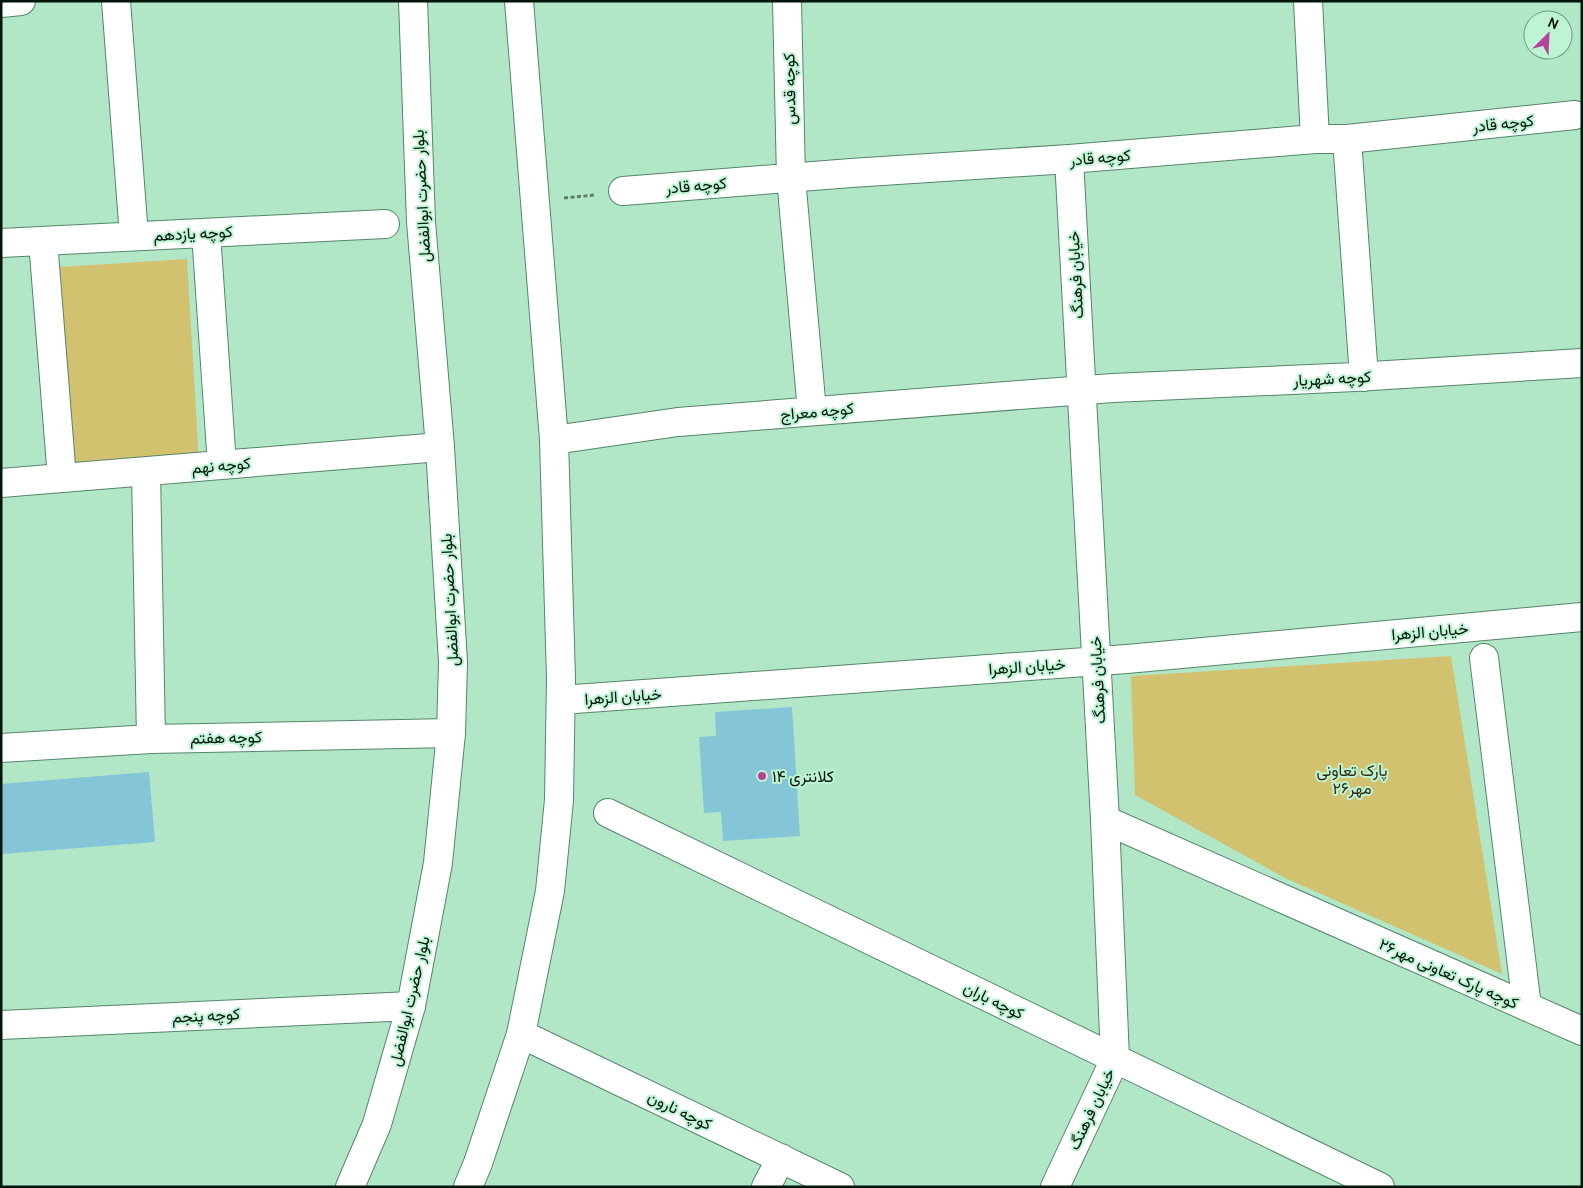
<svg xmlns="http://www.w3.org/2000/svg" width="1583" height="1188" viewBox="0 0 1583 1188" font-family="Cabin,Vazirmatn,sans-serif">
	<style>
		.green { fill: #d2c26f }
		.building { fill: #85c5d8 }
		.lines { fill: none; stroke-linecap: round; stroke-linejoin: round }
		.minor-casing { stroke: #54866a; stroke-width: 30 }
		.secondary-casing { stroke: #54866a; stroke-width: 30 }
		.path { stroke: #5c816b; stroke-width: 3; stroke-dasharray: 4 2.5; stroke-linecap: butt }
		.minor { stroke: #fff; stroke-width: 28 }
		.secondary { stroke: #fff; stroke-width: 28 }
		.poi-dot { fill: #b7429a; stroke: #bef4d4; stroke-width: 2 }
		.labels { text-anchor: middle; stroke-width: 4; stroke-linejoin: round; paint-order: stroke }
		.street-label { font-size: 16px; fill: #02150b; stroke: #bef4d4 }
		.park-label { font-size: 16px; fill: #2f2a15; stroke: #bef4d4 }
		.poi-label { font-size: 16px; fill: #02150b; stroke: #bef4d4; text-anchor: start }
	</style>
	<rect width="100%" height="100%" fill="#b1e7c7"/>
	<path class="green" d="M187,259L199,461L74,468L58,267Z
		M1451,656L1502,974L1285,878L1135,795L1131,676Z"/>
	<path class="building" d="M792,707L800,836L723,841L721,812L704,813L699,737L716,736L715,712Z
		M149,772L155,842L1,854V784Z"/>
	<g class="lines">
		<g class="minor-casing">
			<path id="minor" d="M116,1L134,236
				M787,1L791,178L812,411
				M1308,1L1315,139
				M1,3L21,1
				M1347,139L1364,377
				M623,191L851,173L1069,159L1315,139H1347L1575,115
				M206,233L222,465
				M43,241L62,478
				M1,243L385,224
				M554,440L678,422L1019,395L1113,388L1355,377L1582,363
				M146,471L151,739
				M1,483L440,447
				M1484,658L1527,1007
				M561,700L1127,659L1582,617
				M1,748L151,739L451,733
				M608,813L1380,1187
				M1105,820L1582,1031
				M1,1025L411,1006
				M521,1034L840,1187
				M766,1187L781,1158
				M1055,1187L1115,1059L1105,820L1069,159"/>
		</g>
		<g class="secondary-casing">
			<path id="secondary" d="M350,1187L377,1124L411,1006L438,863L451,733L453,662L440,447L421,222L413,1
				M468,1187L478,1163L521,1034L550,891L559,800L561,678L554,440L519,1"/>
		</g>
		<path class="path" d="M564,198L595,195"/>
		<use href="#minor" class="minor"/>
		<use href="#secondary" class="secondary"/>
	</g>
	<circle class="poi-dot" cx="762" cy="776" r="5"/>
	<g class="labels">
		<g class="street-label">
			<text transform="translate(789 89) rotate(-91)" y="6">کوچه قدس</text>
			<text transform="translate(1503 123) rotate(-6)" y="6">کوچه قادر</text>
			<text transform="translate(1100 157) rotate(-5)" y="6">کوچه قادر</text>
			<text transform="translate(696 185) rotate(-5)" y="6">کوچه قادر</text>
			<text transform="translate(421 196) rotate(-93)" y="6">بلوار حضرت ابوالفضل</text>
			<text transform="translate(193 233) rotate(-3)" y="6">کوچه یازدهم</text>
			<text transform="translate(1075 275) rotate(-93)" y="6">خیابان فرهنگ</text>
			<text transform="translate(1332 378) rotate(-3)" y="6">کوچه شهریار</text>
			<text transform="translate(817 411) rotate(-5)" y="6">کوچه معراج</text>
			<text transform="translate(221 465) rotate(-5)" y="6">کوچه نهم</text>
			<text transform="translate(449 600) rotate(-93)" y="6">بلوار حضرت ابوالفضل</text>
			<text transform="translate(1430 631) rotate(-5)" y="6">خیابان الزهرا</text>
			<text transform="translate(1027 666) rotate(-4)" y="6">خیابان الزهرا</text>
			<text transform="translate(1097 680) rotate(-93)" y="6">خیابان فرهنگ</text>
			<text transform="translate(623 696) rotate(-4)" y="6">خیابان الزهرا</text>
			<text transform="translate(226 737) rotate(-1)" y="6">کوچه هفتم</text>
			<text transform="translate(1449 973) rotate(24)" y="6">کوچه پارک تعاونی مهر۲۶</text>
			<text transform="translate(994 1000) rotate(26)" y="6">کوچه باران</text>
			<text transform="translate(409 1001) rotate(-77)" y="6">بلوار حضرت ابوالفضل</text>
			<text transform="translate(206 1015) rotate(-3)" y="6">کوچه پنجم</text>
			<text transform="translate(1091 1109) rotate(-65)" y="6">خیابان فرهنگ</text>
			<text transform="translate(680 1110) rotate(26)" y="6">کوچه نارون</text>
		</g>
		<g class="park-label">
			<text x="1352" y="776">پارک تعاونی<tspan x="1352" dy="18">مهر۲۶</tspan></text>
		</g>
		<g class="poi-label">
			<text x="772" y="782">کلانتری ۱۴</text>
		</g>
	</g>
	<rect width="1583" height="1188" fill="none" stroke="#02150b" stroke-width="5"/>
	<g transform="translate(1548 35) rotate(24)"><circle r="24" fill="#bef4d4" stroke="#739b84"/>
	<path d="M0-4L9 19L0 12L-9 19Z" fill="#b7429a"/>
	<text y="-8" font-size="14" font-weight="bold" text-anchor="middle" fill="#02150b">N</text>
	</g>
</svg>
